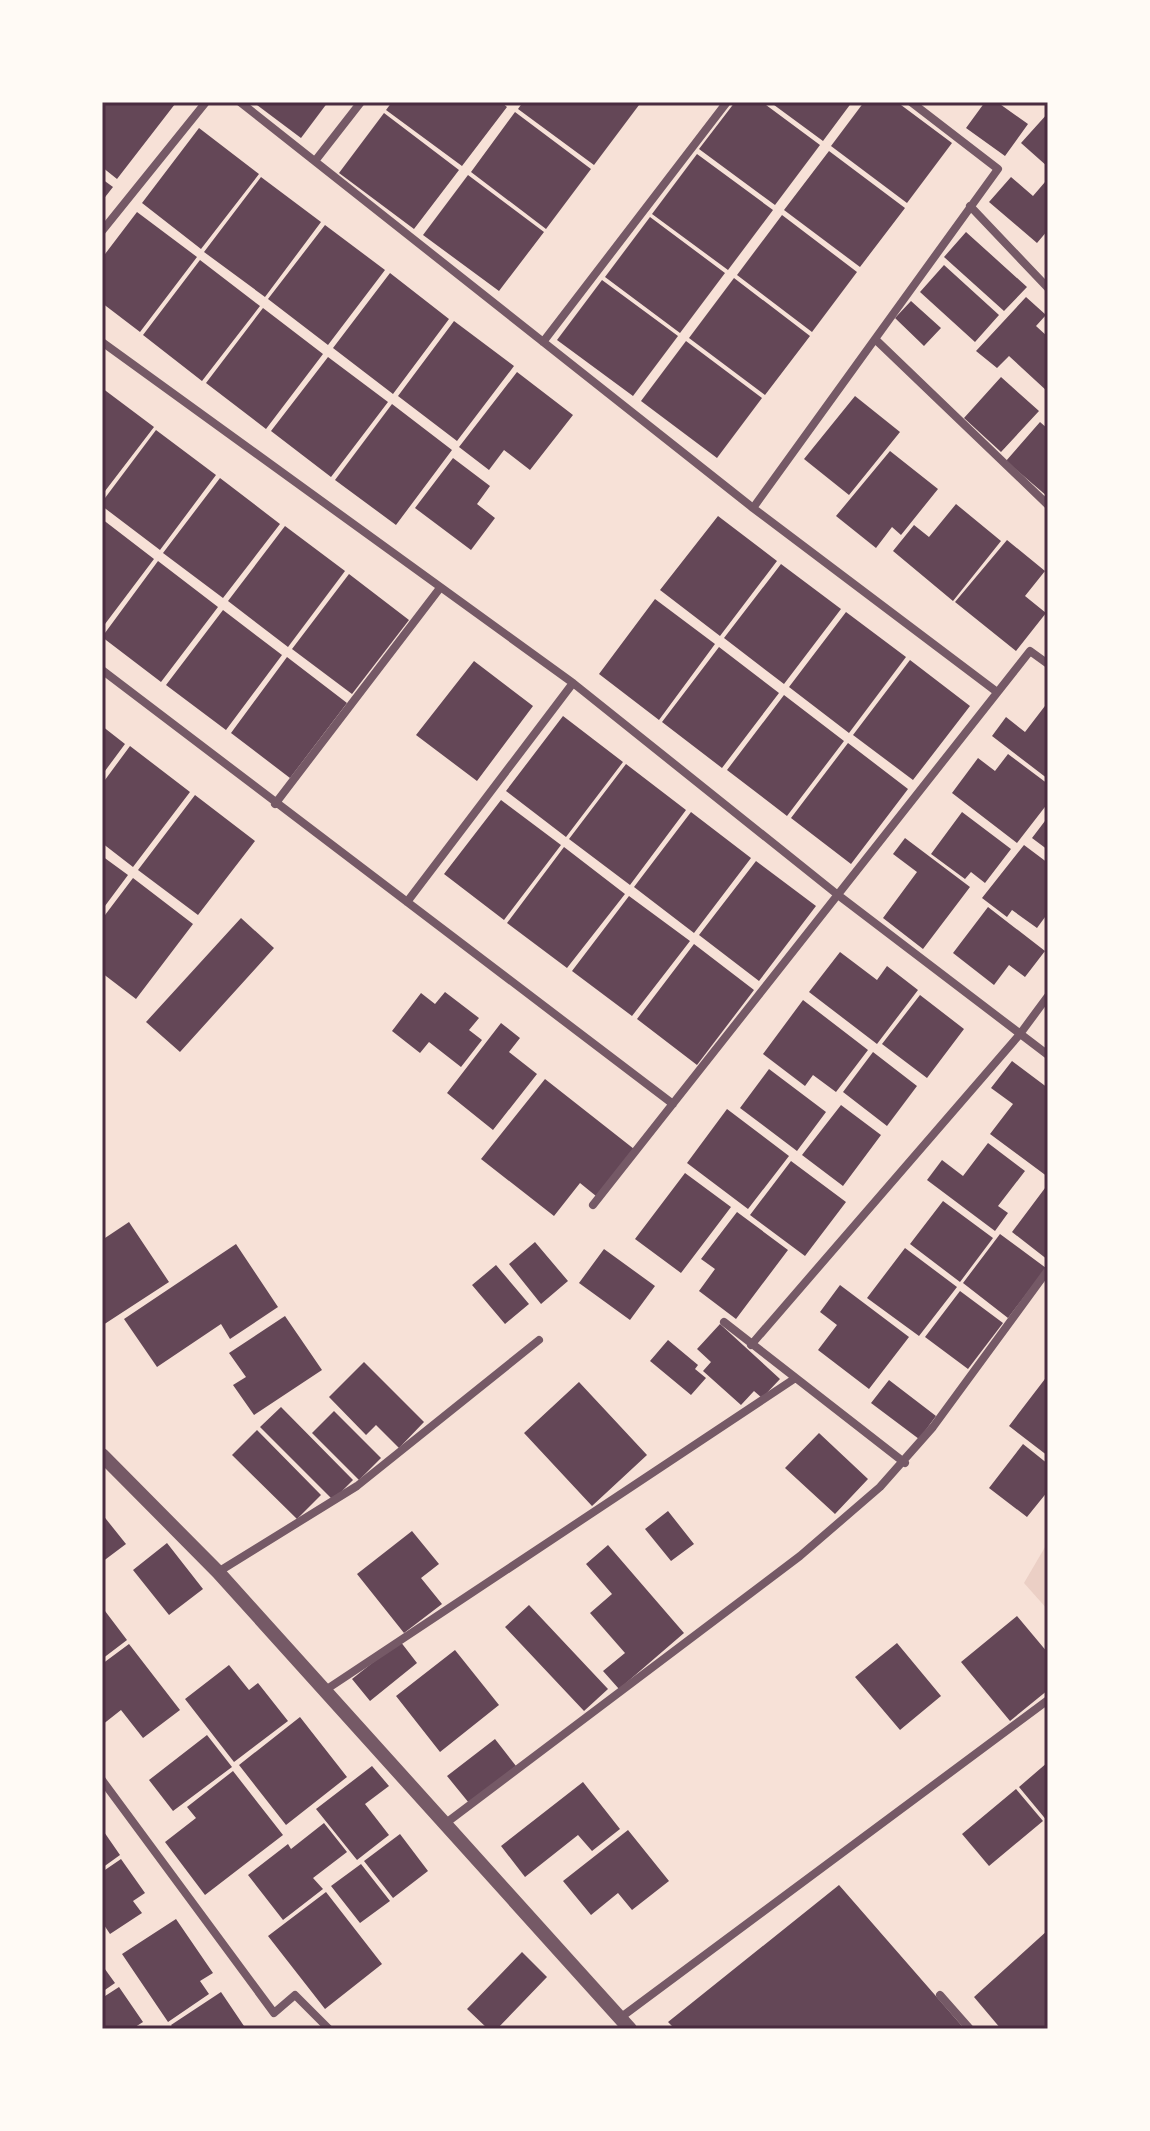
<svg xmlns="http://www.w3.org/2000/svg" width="1150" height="2131" viewBox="0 0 1150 2131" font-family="'IBM Plex Serif',serif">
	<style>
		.green { fill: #ebcfc5 }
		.building { fill: #644757 }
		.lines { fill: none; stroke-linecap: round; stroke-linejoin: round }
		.minor { stroke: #755966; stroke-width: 8 }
		.tertiary { stroke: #755966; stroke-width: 14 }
		.neatline { fill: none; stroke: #4a2c40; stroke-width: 3 }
	</style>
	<rect width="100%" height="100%" fill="#f7e1d7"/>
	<path class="green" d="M1048,1542V1610L1024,1583Z"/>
	<path class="building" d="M102,102L175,104L117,179L102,167Z
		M253,102H328L301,138Z
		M392,102H501L507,107L462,166L386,110Z
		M523,102H634L639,105L594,165L518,109Z
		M735,102H762L820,145L775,205L699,149Z
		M770,102H852L823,141Z
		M864,102H897L952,143L907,203L831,146Z
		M985,102H997L1028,124L1005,156L966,128Z
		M515,112L591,169L546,229L471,172Z
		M384,113L459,170L414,229L339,173Z
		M1048,113V167L1021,143Z
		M199,128L259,174L201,249L142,203Z
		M829,151L905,208L860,267L784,210Z
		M697,154L773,210L728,270L652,214Z
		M468,175L544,232L499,291L423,235Z
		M261,177L321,222L265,297L204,252Z
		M1011,177L1033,196L1045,182L1048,185V230L1037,243L989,202Z
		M102,179L113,187L102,201Z
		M137,212L197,257L140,332L102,303V258Z
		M782,215L857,272L812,332L737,275Z
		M650,217L725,273L680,333L605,277Z
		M325,225L385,270L328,345L268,299Z
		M966,232L1027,287L1004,311L944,257Z
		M200,260L260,306L202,381L143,335Z
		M944,265L999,315L975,342L920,292Z
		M390,273L449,319L393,394L333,348Z
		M734,278L810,336L765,395L689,338Z
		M602,280L678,336L633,396L557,340Z
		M1026,297L1046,315L1036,326L1048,337V392L1009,356L997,368L976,351Z
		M911,301L941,328L924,346L895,318Z
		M263,308L323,354L266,429L206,383Z
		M454,321L514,366L457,441L398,396Z
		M686,341L762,398L717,458L641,401Z
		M328,357L388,402L331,477L271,431Z
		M517,372L573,415L530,470L504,450L489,470L459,447Z
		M1001,377L1039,411L1001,452L964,418Z
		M102,388L154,427L102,495Z
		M855,396L900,432L849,495L804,459Z
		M392,404L452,450L396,525L335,480Z
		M1040,422L1048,429V497L1006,461Z
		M156,430L216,475L160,550L102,506V502Z
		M890,451L938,489L901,535L892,527L876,548L836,516Z
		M453,458L490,486L477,504L495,518L471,550L415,508Z
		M220,478L280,524L223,598L163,553Z
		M956,504L1001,541L953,601L893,551L914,525L929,537Z
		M718,516L777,561L720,636L660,590Z
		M102,519L154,559L102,628Z
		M285,526L345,571L288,647L228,601Z
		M1007,540L1045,571L1025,596L1046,613L1016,651L955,602Z
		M158,561L218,607L161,682L102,637Z
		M781,564L841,609L784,684L724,638Z
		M349,574L409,620L352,694L292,649Z
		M655,599L715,644L659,720L599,674Z
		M223,610L282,655L226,730L166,685Z
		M846,612L906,657L849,733L789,687Z
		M719,647L779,693L722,768L662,722Z
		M287,657L347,703L290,778L231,733Z
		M910,660L970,706L913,780L853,735Z
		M474,661L533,706L477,781L416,735Z
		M784,695L844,741L787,816L727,770Z
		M1048,702V779L992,736L1006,717L1025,732Z
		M563,716L623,762L566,837L506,791Z
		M102,726L125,744L102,775Z
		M848,743L908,789L851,864L791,818Z
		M130,746L190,792L133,867L102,843V784Z
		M1008,754L1048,784V803L1017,843L952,793L978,758L995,771Z
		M626,764L686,810L630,885L569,839Z
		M195,795L255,841L198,915L138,870Z
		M501,800L561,845L504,920L444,874Z
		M691,812L751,858L694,933L634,887Z
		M962,812L1011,849L985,883L971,872L965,879L931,854Z
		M1048,817V850L1032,838Z
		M905,838L970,887L923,949L883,918L917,872L893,854Z
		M1024,845L1048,863V913L1037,928L1012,910L1007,917L982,898Z
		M564,847L625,894L567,968L507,923Z
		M102,856L128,875L102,910Z
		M756,861L816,906L759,981L699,935Z
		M133,878L193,924L136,999L102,973V919Z
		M629,896L690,941L632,1016L572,971Z
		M988,907L1045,951L1025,977L1009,965L994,985L953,953Z
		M241,918L274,948L180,1052L146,1022Z
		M694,944L754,990L697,1065L637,1019Z
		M840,952L877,980L887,966L918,990L877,1044L809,992Z
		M445,992L479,1018L469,1030L482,1040L461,1067L429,1042L420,1053L392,1031L421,993L435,1004Z
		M920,995L964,1029L927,1078L882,1044Z
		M803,1000L868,1050L836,1092L813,1075L805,1086L763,1054Z
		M501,1023L520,1038L509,1052L537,1074L493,1130L447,1093Z
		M873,1052L917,1086L887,1126L843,1092Z
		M1012,1061L1048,1088V1177L990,1134L1013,1104L991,1088Z
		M769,1069L826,1112L797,1151L740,1108Z
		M545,1079L634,1149L596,1196L580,1183L554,1216L481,1159Z
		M841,1105L881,1135L843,1186L802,1155Z
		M727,1109L789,1156L748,1209L687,1163Z
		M988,1143L1025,1171L998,1206L1008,1213L995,1231L927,1180L942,1160L963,1176Z
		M791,1161L846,1202L805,1256L750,1215Z
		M685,1173L731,1207L681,1273L635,1239Z
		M1048,1184V1260L1012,1232Z
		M943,1201L993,1238L960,1282L910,1244Z
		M737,1212L788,1250L736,1319L699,1291L715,1269L701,1259Z
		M129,1222L169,1282L103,1325L102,1240Z
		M1000,1234L1046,1268L1008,1318L963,1283Z
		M535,1242L568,1281L541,1304L509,1264Z
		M236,1244L278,1307L230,1339L221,1324L157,1367L124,1319Z
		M905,1248L957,1287L919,1336L867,1298Z
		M604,1249L655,1286L630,1320L579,1283Z
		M496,1265L529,1304L505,1324L472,1285Z
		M840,1285L909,1337L869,1389L818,1350L837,1325L820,1312Z
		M960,1291L1003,1323L968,1369L925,1337Z
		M285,1316L322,1370L254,1415L233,1385L246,1377L229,1353Z
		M720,1324L780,1379L762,1398L754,1391L741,1405L703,1371L711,1362L697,1349Z
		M668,1340L698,1365L695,1369L706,1378L691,1395L650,1361Z
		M364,1362L424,1422L399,1448L376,1425L366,1435L329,1397Z
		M1048,1375V1456L1009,1426Z
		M889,1380L936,1416L919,1439L871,1403Z
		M579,1382L647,1455L592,1506L524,1433Z
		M281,1407L353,1480L333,1500L260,1427Z
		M334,1411L381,1458L359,1480L312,1433Z
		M257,1430L321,1495L297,1519L232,1455Z
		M819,1433L868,1479L835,1514L785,1468Z
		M1023,1444L1048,1464V1491L1027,1517L989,1488Z
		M668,1511L694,1544L671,1561L645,1529Z
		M102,1514L126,1544L102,1562Z
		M412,1531L439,1564L421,1578L442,1604L404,1633L357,1574Z
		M167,1543L203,1589L169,1615L133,1570Z
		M608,1545L684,1633L619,1689L603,1671L625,1653L590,1613L612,1594L586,1564Z
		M529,1605L608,1689L584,1711L505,1627Z
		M102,1607L127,1640L102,1659Z
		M1017,1616L1048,1653V1690L1010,1721L961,1662Z
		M400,1641L417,1663L370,1701L352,1679Z
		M897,1643L941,1696L900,1730L855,1677Z
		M129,1644L180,1710L143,1738L121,1710L102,1725V1664Z
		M455,1650L499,1705L440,1752L396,1696Z
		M229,1665L249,1690L258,1683L288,1721L234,1762L185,1699Z
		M300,1717L347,1777L286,1825L239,1765Z
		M207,1735L232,1767L173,1811L149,1780Z
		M495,1739L516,1766L469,1803L447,1776Z
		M1048,1762V1822L1019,1787Z
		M372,1766L389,1786L365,1804L389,1835L357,1860L316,1809Z
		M233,1771L283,1835L205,1895L165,1842L196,1818L187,1807Z
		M583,1782L620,1829L592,1851L578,1835L525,1877L501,1846Z
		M1016,1789L1043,1821L989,1866L962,1834Z
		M324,1823L347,1852L313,1878L323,1889L283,1920L248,1875L288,1844L291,1849Z
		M102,1829L120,1855L102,1868Z
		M628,1830L669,1881L632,1910L618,1893L591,1915L563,1881Z
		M400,1834L428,1871L393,1898L364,1861Z
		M121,1859L145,1893L133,1901L142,1913L110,1934L102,1922V1872Z
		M361,1864L390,1901L360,1923L331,1886Z
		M839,1885L962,2026L958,2029H675L668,2022Z
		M326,1892L382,1964L325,2009L268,1936Z
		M176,1919L213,1973L200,1981L209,1994L168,2022L122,1954Z
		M1048,1930V2029H1001L974,1997Z
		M522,1952L547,1977L497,2029H488L467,2009Z
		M102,1965L115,1983L102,1992Z
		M119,1987L143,2022L132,2029H102V1998Z
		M221,1992L246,2029H174L171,2025Z"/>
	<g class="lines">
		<path class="minor" d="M240,102L753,508L997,692
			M315,161L361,102
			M970,206L1048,288
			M102,231L206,102
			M875,339L998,169L911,102
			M102,342L573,683L838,895L1048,1055
			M543,342L727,102
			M753,508L875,339L1048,505
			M102,670L673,1104
			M275,804L440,588
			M407,902L573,683
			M593,1205L1030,651L1048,664
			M724,1322L905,1463
			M751,1345L1020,1034L1048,996
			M218,1572L357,1486L539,1340
			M324,1691L794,1379
			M102,1780L274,2013L295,1995L329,2029
			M446,1823L800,1556L880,1487L933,1427L1048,1270
			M940,1995L970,2029
			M620,2018L1048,1700"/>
		<path class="tertiary" d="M102,1455L218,1572L630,2029"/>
	</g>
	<rect width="1150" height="2131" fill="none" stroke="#fffaf5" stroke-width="208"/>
	<rect x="104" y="104" width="942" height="1923" class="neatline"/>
</svg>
